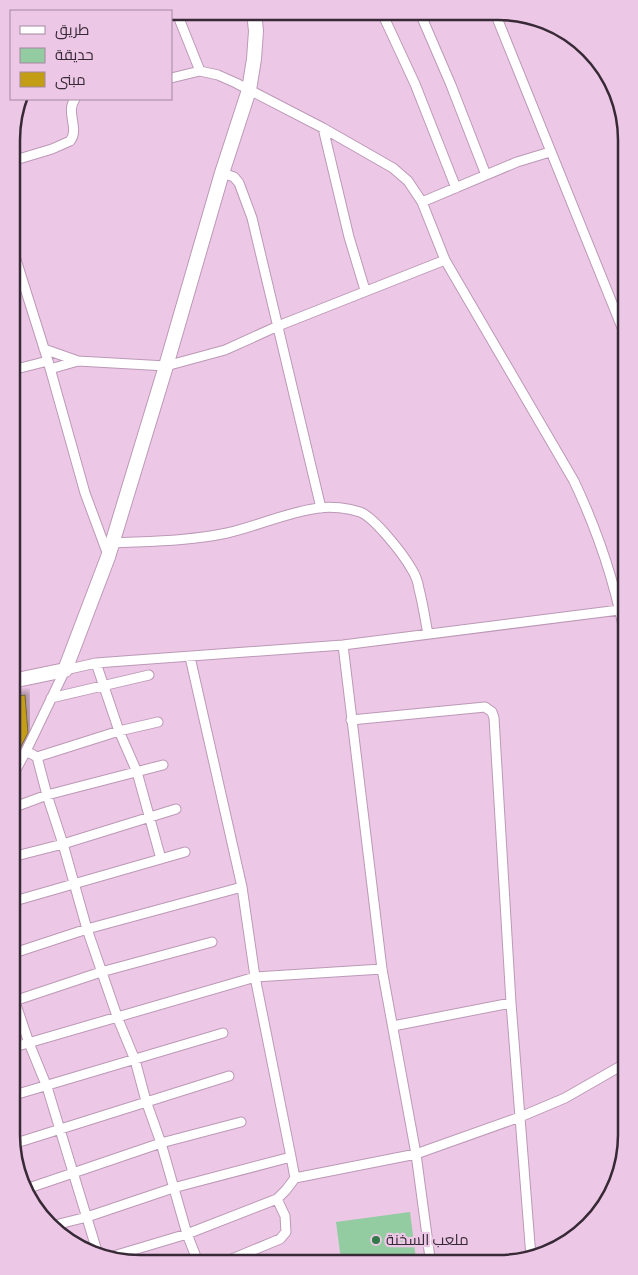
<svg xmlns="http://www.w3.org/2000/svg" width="638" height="1275" viewBox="0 0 638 1275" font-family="'Exo 2',Cairo,sans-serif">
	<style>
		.green { fill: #92cca0 }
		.building { fill: #c39e14; stroke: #71643d; filter: url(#shadow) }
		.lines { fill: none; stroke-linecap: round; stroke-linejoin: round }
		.street-casing { stroke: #bc99b6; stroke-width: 11 }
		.secondary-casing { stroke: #bc99b6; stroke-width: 16 }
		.street { stroke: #fff; stroke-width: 9 }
		.secondary { stroke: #fff; stroke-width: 14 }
		.poi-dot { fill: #2f7a48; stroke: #ecc7e6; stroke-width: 2 }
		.labels { text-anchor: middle; stroke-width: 4.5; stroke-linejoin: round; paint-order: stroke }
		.poi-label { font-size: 15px; fill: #372935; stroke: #ecc7e6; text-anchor: start }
		.rim { fill: none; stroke: #372935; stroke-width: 2.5 }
	</style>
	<defs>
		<filter id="shadow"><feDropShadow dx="4.5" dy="-4.5" stdDeviation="2.5" flood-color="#0004"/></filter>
	</defs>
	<rect width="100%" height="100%" fill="#ecc7e6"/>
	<path class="green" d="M410,1212L416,1259L341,1260L336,1222Z"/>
	<path class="building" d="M25,695L28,733L12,764V697Z"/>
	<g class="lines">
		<g class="street-casing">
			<path id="street" d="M176,11L200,71L218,75L236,83L323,128L393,168L408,181L422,202L445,260L574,481C599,534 617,589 627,646
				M382,13L415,84L456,188
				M420,13L451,85L486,175
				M495,13L627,340
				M171,78L200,71
				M323,128L349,237L365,290
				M12,161L52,149L70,141C80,129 65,112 75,99
				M222,173L234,177L239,183L252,218L321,508
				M422,202L517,162L550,152
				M12,247L48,361L85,493L108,555
				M44,349L78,361L166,366L225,350L278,326L445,260
				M50,369L78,361
				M12,370L48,361
				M113,543C151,541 189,541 227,533C258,526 287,512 319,508C331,506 348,508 360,512C374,517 403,554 411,568C415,574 418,582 419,589C423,604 425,619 428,634
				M343,645L382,969L416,1154L430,1258
				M190,657L242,887L255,977L382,969
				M96,663L119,731L137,772L161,859
				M51,698L149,675
				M351,720L485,707L492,712L494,718L511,1003L531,1257
				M26,751L37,757L119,731L158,722
				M37,757L47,795L63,844L87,929L118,1019L135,1060L146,1101L161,1143L187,1234L198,1262
				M12,777L26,751L65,670L96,663L123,661L343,645L627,609
				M12,808L47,795L163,765
				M12,857L63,844L176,809
				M11,902L185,852
				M11,954L87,929L242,887
				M11,990L29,1043L47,1087L97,1251
				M11,1002L101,972L212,942
				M393,1026L511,1003
				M11,1048L255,977L291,1157L173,1188L87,1217L51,1226
				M11,1096L223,1033
				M13,1144L229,1076
				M295,1178L416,1154L520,1117L565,1098L626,1063
				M26,1189L161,1143L241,1122
				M110,1257L187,1234L277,1199
				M227,1261L280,1239L286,1232L285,1216L277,1199L286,1190L295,1178L291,1157"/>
		</g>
		<g class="secondary-casing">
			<path id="secondary" d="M12,681L65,670L108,557L166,366L222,173L249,90L254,59L256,31L254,12"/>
		</g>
		<use href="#street" class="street"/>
		<use href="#secondary" class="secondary"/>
	</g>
	<circle class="poi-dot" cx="376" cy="1240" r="5"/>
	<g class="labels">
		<g class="poi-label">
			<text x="386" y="1245">ملعب السخنة</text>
		</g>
	</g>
	<path d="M0 0H638V1275H0ZM140 20H498A120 120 0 0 1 618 140V1135A120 120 0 0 1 498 1255H140A120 120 0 0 1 20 1135V140A120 120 0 0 1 140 20Z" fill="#ecc7e6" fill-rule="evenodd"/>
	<path class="rim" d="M140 20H498A120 120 0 0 1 618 140V1135A120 120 0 0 1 498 1255H140A120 120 0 0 1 20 1135V140A120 120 0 0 1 140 20Z"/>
	<rect x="10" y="10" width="162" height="90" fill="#ecc7e6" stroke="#a4889f"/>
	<rect x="20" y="26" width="25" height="8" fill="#ffffff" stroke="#a4889f"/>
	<text x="55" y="35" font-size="15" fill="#372935">طريق</text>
	<rect x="20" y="48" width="25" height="15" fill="#92cca0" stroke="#a4889f"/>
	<text x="55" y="60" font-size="15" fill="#372935">حديقة</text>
	<rect x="20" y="72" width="25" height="15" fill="#c39e14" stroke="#a4889f"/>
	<text x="55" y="85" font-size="15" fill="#372935">مبنى</text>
</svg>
